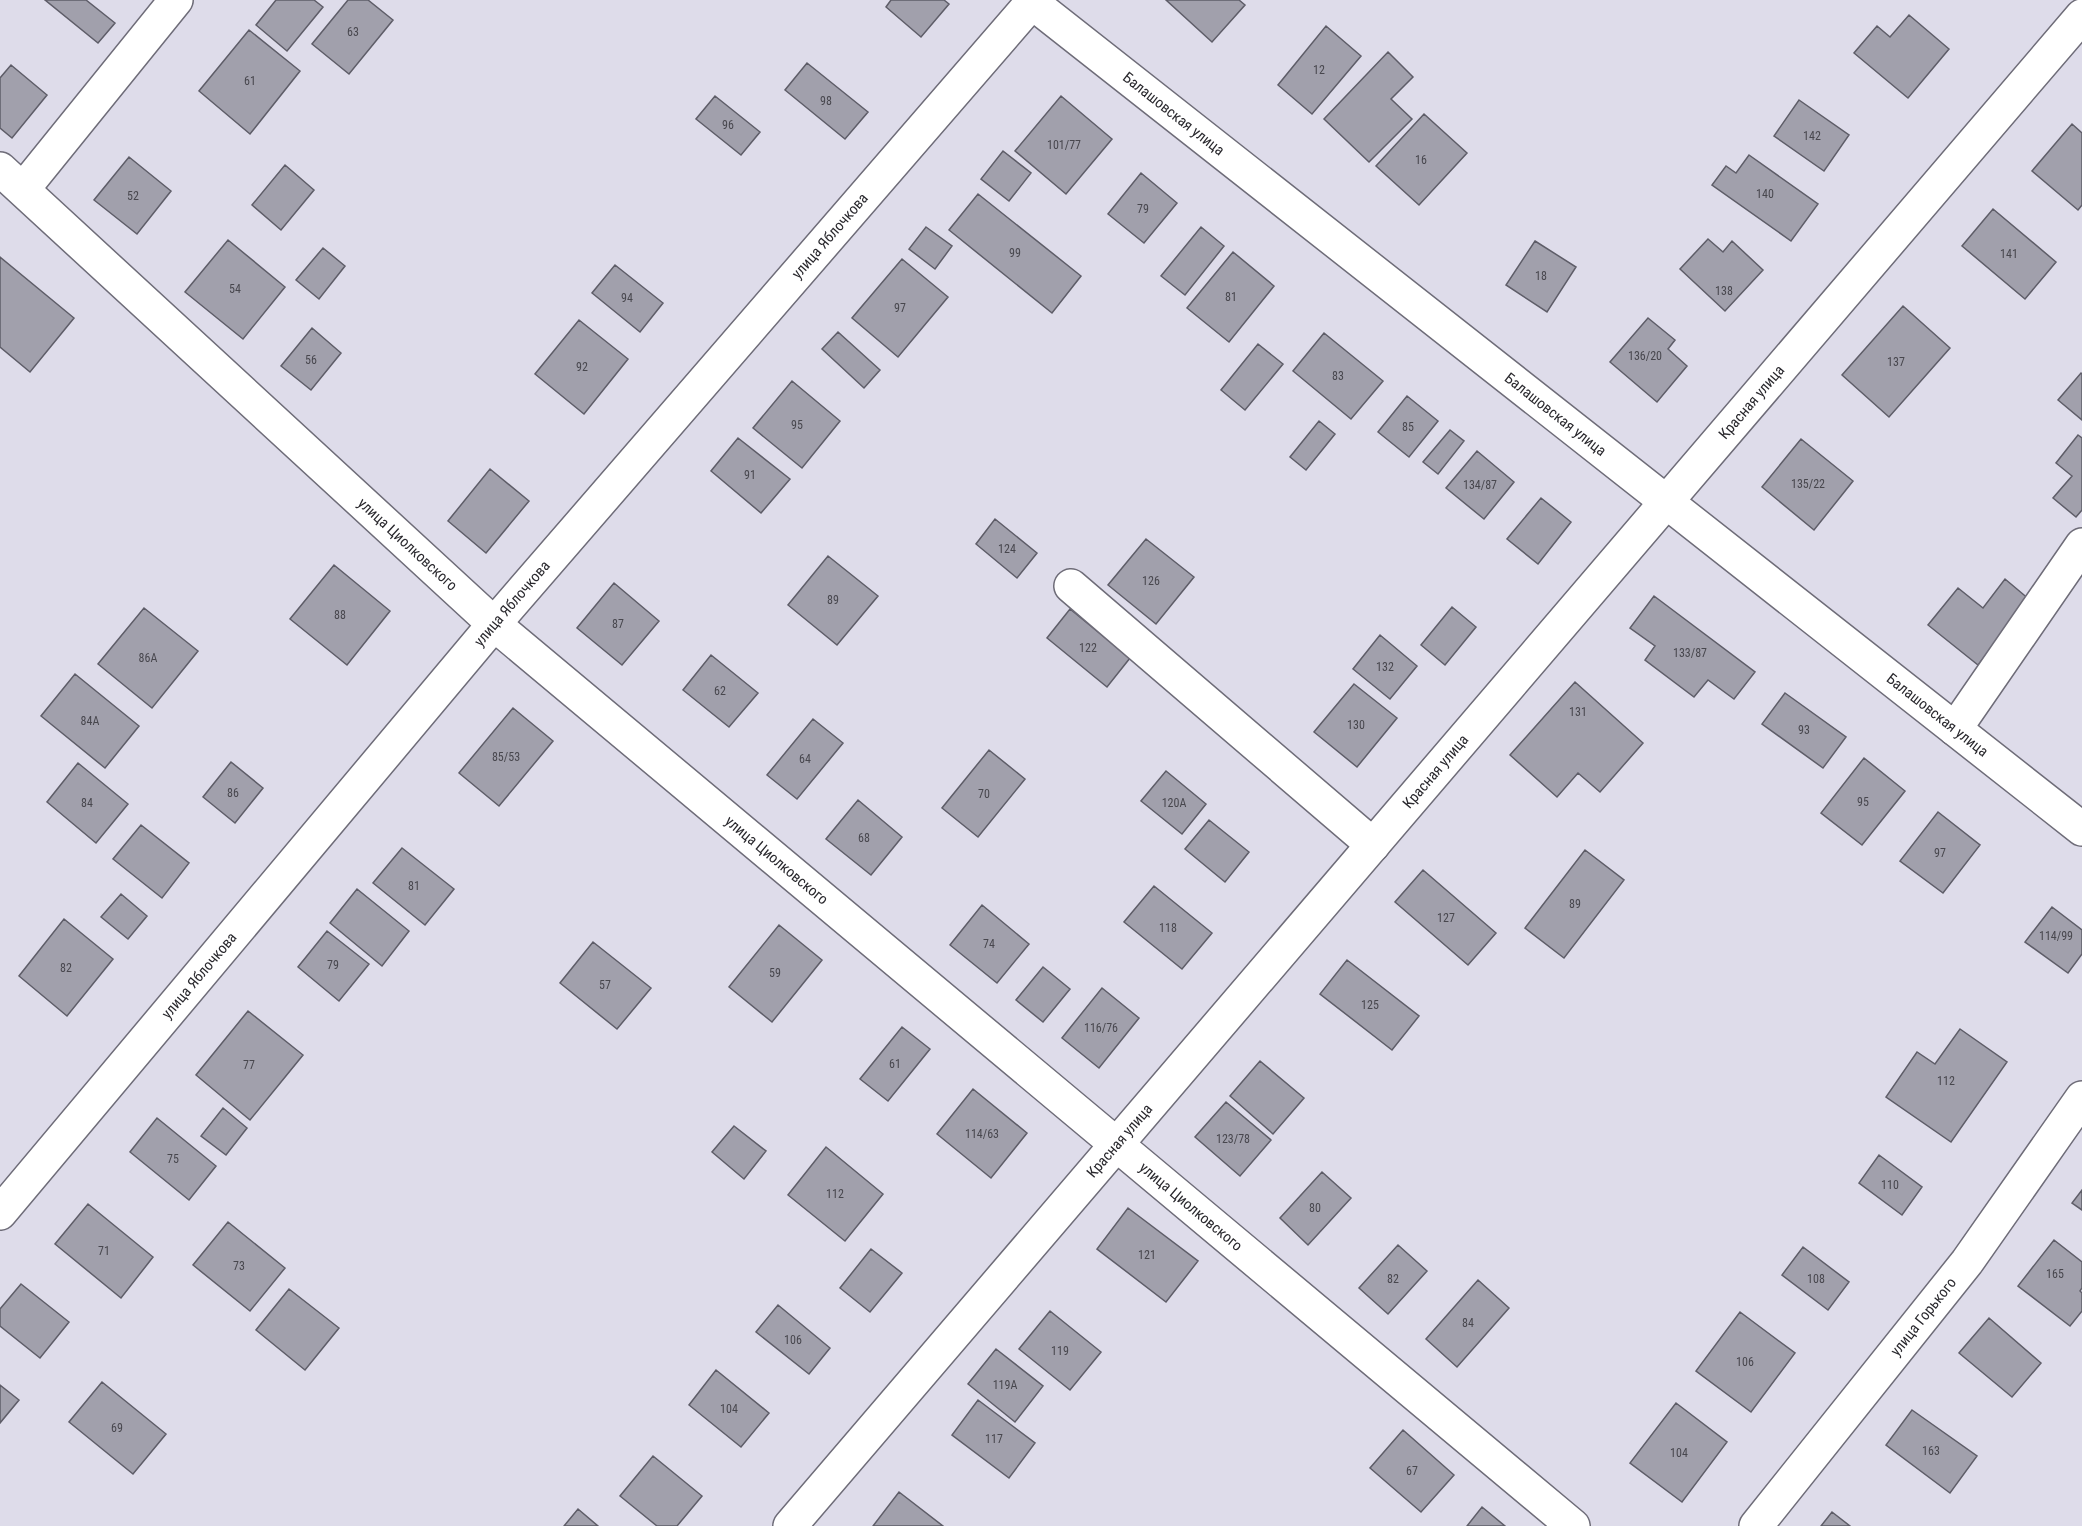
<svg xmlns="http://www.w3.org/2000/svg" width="2082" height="1526" viewBox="0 0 2082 1526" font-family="'Roboto Condensed',sans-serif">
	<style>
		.building { fill: #a1a0ac; stroke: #5e5d68; stroke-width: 1.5 }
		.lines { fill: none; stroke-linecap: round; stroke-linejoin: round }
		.minor-casing { stroke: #6e6c78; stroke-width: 36 }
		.major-casing { stroke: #6e6c78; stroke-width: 36 }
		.minor { stroke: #fff; stroke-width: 33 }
		.major { stroke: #fff; stroke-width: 33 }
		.labels { text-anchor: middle; stroke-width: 5; stroke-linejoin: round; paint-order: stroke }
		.number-label { font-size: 12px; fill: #48474e }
		.street-label { font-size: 15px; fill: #2a292e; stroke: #dedcea }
	</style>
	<rect width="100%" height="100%" fill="#dedcea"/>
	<path class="building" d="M45,0H86L115,23L98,43Z
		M276,0H314L323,7L287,51L256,25Z
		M348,0H368L393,20L349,74L312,44Z
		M891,0H944L949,4L921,37L886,7Z
		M1166,0H1239L1245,5L1212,42Z
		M1909,15L1949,49L1908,98L1854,53L1877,26L1890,37Z
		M1326,26L1361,56L1312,114L1278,85Z
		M249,30L300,71L250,134L199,91Z
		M1388,52L1413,77L1391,99L1412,119L1369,162L1324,119Z
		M807,63L868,112L845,139L785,90Z
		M11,65L47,95L12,138L0,128V78Z
		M715,96L760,132L741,155L696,119Z
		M1061,96L1112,139L1066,194L1015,151Z
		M1799,100L1849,135L1824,171L1774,136Z
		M1424,114L1467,153L1419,205L1376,166Z
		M2072,124L2082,133V205L2078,210L2032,171Z
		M1003,151L1031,173L1009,201L981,179Z
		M1749,155L1818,204L1791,241L1712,185L1726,166L1736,173Z
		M129,157L171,191L137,234L94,200Z
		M285,165L314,190L281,230L252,205Z
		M1141,173L1177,203L1144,243L1108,214Z
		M978,194L1081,276L1052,313L949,230Z
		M1993,209L2056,262L2025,299L1962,246Z
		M926,227L952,246L935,269L909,249Z
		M1201,227L1224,246L1185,295L1161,276Z
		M1708,239L1723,252L1732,241L1763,270L1725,311L1680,269Z
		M228,240L285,287L243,339L185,292Z
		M1535,241L1576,267L1547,312L1506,285Z
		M323,248L345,266L319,299L296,280Z
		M1233,252L1274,286L1229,342L1187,308Z
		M0,257L74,318L30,372L0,347Z
		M902,259L948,297L898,357L852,318Z
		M615,265L663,303L640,332L592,293Z
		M1903,306L1950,348L1889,417L1842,375Z
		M1648,318L1675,340L1668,349L1687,366L1657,402L1610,362Z
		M579,320L628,359L584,414L535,374Z
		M312,328L341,353L311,390L281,366Z
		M838,332L880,370L864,388L822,349Z
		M1324,333L1383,381L1351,419L1293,371Z
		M1258,344L1283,364L1245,410L1221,390Z
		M2081,373L2082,374V420L2058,400Z
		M792,381L840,421L802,468L753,428Z
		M1407,396L1438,421L1409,457L1378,432Z
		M1319,421L1335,434L1306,470L1290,457Z
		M1450,430L1464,441L1438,474L1423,462Z
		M2078,435L2082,438V510L2076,517L2053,498L2072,476L2056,463Z
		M738,438L790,479L761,513L711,471Z
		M1801,439L1853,481L1814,530L1762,487Z
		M1477,451L1514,482L1484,519L1446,488Z
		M490,469L529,501L486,553L448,521Z
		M1541,498L1571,522L1538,564L1507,539Z
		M995,519L1037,553L1017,578L976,544Z
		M1146,539L1194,577L1156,624L1108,585Z
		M828,556L878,596L837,645L788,605Z
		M334,565L390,611L347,665L290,619Z
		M2005,579L2030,600L1978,665L1928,625L1958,588L1983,608Z
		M614,583L659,621L622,665L577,628Z
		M1654,596L1755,672L1734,699L1708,680L1694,697L1645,660L1655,646L1630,628Z
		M1452,607L1476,627L1445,665L1421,645Z
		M144,608L198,651L152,708L98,664Z
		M1070,609L1130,658L1107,687L1047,638Z
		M1380,635L1417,666L1390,699L1353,669Z
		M711,655L758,693L729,727L683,690Z
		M75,674L139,726L105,768L41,716Z
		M1575,682L1643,743L1600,792L1578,773L1557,797L1510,755Z
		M1354,684L1397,718L1357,767L1314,732Z
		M1785,693L1846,737L1823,768L1762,724Z
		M513,708L553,741L499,806L459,773Z
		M813,719L843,743L797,799L767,775Z
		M989,750L1025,779L978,837L942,808Z
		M1864,758L1905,791L1862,845L1821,813Z
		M231,762L263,788L235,823L203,797Z
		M78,763L128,804L96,843L47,802Z
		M1166,771L1206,804L1182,834L1141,801Z
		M858,800L902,837L871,875L826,839Z
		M1938,812L1980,845L1943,893L1900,861Z
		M1209,820L1249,852L1225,882L1185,849Z
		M141,825L189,863L162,898L113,859Z
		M402,848L454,889L425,925L373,883Z
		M1585,850L1624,880L1564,958L1525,928Z
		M1423,870L1496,933L1468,965L1395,902Z
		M1154,886L1212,933L1182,969L1124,922Z
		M357,889L409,931L382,966L330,923Z
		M121,894L147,916L128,939L101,917Z
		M982,905L1029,944L997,983L950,945Z
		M2052,907L2082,930V954L2068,973L2025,942Z
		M64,919L113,959L67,1016L19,976Z
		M779,925L822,960L772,1022L729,987Z
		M327,931L369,964L339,1001L298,967Z
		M593,942L651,988L617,1029L560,983Z
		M1347,960L1419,1016L1392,1050L1320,994Z
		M1043,967L1070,989L1043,1022L1016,1000Z
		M1102,988L1139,1018L1099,1068L1062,1038Z
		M248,1011L303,1055L250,1120L196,1075Z
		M902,1027L930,1049L888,1101L860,1079Z
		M1960,1029L2007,1062L1951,1142L1886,1097L1917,1052L1935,1064Z
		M1260,1061L1304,1098L1273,1134L1230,1096Z
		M973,1089L1027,1133L991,1178L937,1134Z
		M1226,1102L1271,1140L1240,1176L1195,1137Z
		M223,1108L247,1128L226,1155L201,1136Z
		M157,1118L216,1166L189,1200L130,1152Z
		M734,1126L766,1151L744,1179L712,1152Z
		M826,1147L883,1194L845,1241L788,1195Z
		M1879,1155L1922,1187L1902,1215L1859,1183Z
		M1322,1172L1351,1198L1308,1245L1280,1218Z
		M2082,1190V1210L2072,1203Z
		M88,1204L153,1257L121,1298L55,1244Z
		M1128,1208L1198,1261L1166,1302L1097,1249Z
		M228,1222L285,1268L250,1311L193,1265Z
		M2054,1240L2082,1262V1288L2080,1291L2082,1293V1311L2070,1326L2018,1286Z
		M1398,1245L1427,1271L1388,1314L1359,1288Z
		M1803,1247L1849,1282L1828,1310L1782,1275Z
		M871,1249L902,1273L870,1312L840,1288Z
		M1478,1280L1509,1308L1457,1367L1426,1339Z
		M21,1284L69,1322L40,1358L0,1326V1309Z
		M289,1289L339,1328L305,1370L256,1330Z
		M778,1305L830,1348L809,1374L756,1332Z
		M1050,1311L1101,1352L1070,1390L1019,1349Z
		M1740,1312L1795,1353L1751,1412L1696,1371Z
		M1989,1318L2041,1363L2012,1397L1959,1353Z
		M996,1349L1043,1386L1015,1422L968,1384Z
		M716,1370L769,1413L741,1447L689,1405Z
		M102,1382L166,1434L133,1474L69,1422Z
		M0,1385L19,1400L0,1423Z
		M978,1400L1035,1443L1009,1478L952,1435Z
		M1676,1403L1727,1442L1682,1502L1630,1463Z
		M1912,1410L1977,1456L1950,1493L1886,1445Z
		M1403,1430L1454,1475L1421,1512L1370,1468Z
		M653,1456L702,1496L677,1526H657L620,1496Z
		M899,1492L943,1526H873Z
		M1482,1507L1505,1526H1467Z
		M578,1509L598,1526H564Z
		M1832,1512L1850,1526H1821Z"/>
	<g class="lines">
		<g class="minor-casing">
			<g id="minor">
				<path id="s1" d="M1029,0L2082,829"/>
				<path id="s2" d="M0,169L494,624L1573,1526"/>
				<path d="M24,188L176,0"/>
				<path d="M1071,586L1373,845"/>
				<path d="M1955,729L2082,545"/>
				<path id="s3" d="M0,1213L494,624L1034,0"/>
				<path id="s4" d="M1756,1526L1967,1262L2082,1098"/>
			</g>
		</g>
		<g class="major-casing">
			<g id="major">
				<path id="s5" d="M790,1526L2082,16"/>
			</g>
		</g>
		<use href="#minor" class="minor"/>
		<use href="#major" class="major"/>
	</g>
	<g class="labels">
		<g class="number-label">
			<text x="353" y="36">63</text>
			<text x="1319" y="74">12</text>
			<text x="250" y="85">61</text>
			<text x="826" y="105">98</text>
			<text x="728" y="129">96</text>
			<text x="1812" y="140">142</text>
			<text x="1064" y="149">101/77</text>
			<text x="1421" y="164">16</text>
			<text x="1765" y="198">140</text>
			<text x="133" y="200">52</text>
			<text x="1143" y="213">79</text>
			<text x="1015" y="257">99</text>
			<text x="2009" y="258">141</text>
			<text x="1541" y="280">18</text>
			<text x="235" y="293">54</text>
			<text x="1724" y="295">138</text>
			<text x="1231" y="301">81</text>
			<text x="627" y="302">94</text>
			<text x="900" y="312">97</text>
			<text x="1645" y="360">136/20</text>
			<text x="311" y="364">56</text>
			<text x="1896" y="366">137</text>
			<text x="582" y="371">92</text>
			<text x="1338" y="380">83</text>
			<text x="797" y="429">95</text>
			<text x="1408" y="431">85</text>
			<text x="750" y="479">91</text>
			<text x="1808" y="488">135/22</text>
			<text x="1480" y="489">134/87</text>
			<text x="1007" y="553">124</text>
			<text x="1151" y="585">126</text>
			<text x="833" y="604">89</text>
			<text x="340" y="619">88</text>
			<text x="618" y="628">87</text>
			<text x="1088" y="652">122</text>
			<text x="1690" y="657">133/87</text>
			<text x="148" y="662">86А</text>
			<text x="1385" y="671">132</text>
			<text x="720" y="695">62</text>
			<text x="1578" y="716">131</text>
			<text x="90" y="725">84А</text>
			<text x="1356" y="729">130</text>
			<text x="1804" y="734">93</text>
			<text x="506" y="761">85/53</text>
			<text x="805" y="763">64</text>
			<text x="233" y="797">86</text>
			<text x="984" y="798">70</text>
			<text x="1863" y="806">95</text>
			<text x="87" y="807">84</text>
			<text x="1174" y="807">120А</text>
			<text x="864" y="842">68</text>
			<text x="1940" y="857">97</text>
			<text x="414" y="890">81</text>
			<text x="1575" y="908">89</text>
			<text x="1446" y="922">127</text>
			<text x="1168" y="932">118</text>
			<text x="2056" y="940">114/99</text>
			<text x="989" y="948">74</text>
			<text x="333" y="969">79</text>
			<text x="66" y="972">82</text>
			<text x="775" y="977">59</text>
			<text x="605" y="989">57</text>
			<text x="1370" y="1009">125</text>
			<text x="1101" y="1032">116/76</text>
			<text x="895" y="1068">61</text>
			<text x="249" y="1069">77</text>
			<text x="1946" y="1085">112</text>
			<text x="982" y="1138">114/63</text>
			<text x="1233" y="1143">123/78</text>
			<text x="173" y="1163">75</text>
			<text x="1890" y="1189">110</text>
			<text x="835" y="1198">112</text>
			<text x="1315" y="1212">80</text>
			<text x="104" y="1255">71</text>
			<text x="1147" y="1259">121</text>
			<text x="239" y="1270">73</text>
			<text x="2055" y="1278">165</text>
			<text x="1393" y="1283">82</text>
			<text x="1816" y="1283">108</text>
			<text x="1468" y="1327">84</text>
			<text x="793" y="1344">106</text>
			<text x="1060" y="1355">119</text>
			<text x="1745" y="1366">106</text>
			<text x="1005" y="1389">119А</text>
			<text x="729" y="1413">104</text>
			<text x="117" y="1432">69</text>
			<text x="994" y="1443">117</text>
			<text x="1931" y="1455">163</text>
			<text x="1679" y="1457">104</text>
			<text x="1412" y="1475">67</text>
		</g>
		<g class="street-label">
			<text dy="5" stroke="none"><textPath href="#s1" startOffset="184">Балашовская улица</textPath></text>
			<text dy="5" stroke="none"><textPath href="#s3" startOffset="1282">улица Яблочкова</textPath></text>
			<text dy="5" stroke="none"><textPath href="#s5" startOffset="1479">Красная улица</textPath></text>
			<text dy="5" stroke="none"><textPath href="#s1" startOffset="670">Балашовская улица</textPath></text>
			<text dy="5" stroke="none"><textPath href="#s2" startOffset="554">улица Циолковского</textPath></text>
			<text dy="5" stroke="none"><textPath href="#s3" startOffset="796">улица Яблочкова</textPath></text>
			<text dy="5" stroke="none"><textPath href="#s1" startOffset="1156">Балашовская улица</textPath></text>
			<text dy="5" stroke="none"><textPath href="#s5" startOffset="993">Красная улица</textPath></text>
			<text dy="5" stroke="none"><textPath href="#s2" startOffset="1040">улица Циолковского</textPath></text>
			<text dy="5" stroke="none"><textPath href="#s3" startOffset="310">улица Яблочкова</textPath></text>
			<text dy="5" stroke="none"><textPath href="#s5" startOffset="507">Красная улица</textPath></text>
			<text dy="5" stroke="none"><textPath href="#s2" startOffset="1580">улица Циолковского</textPath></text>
			<text dy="5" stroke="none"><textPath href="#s4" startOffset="268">улица Горького</textPath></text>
		</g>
	</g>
</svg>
